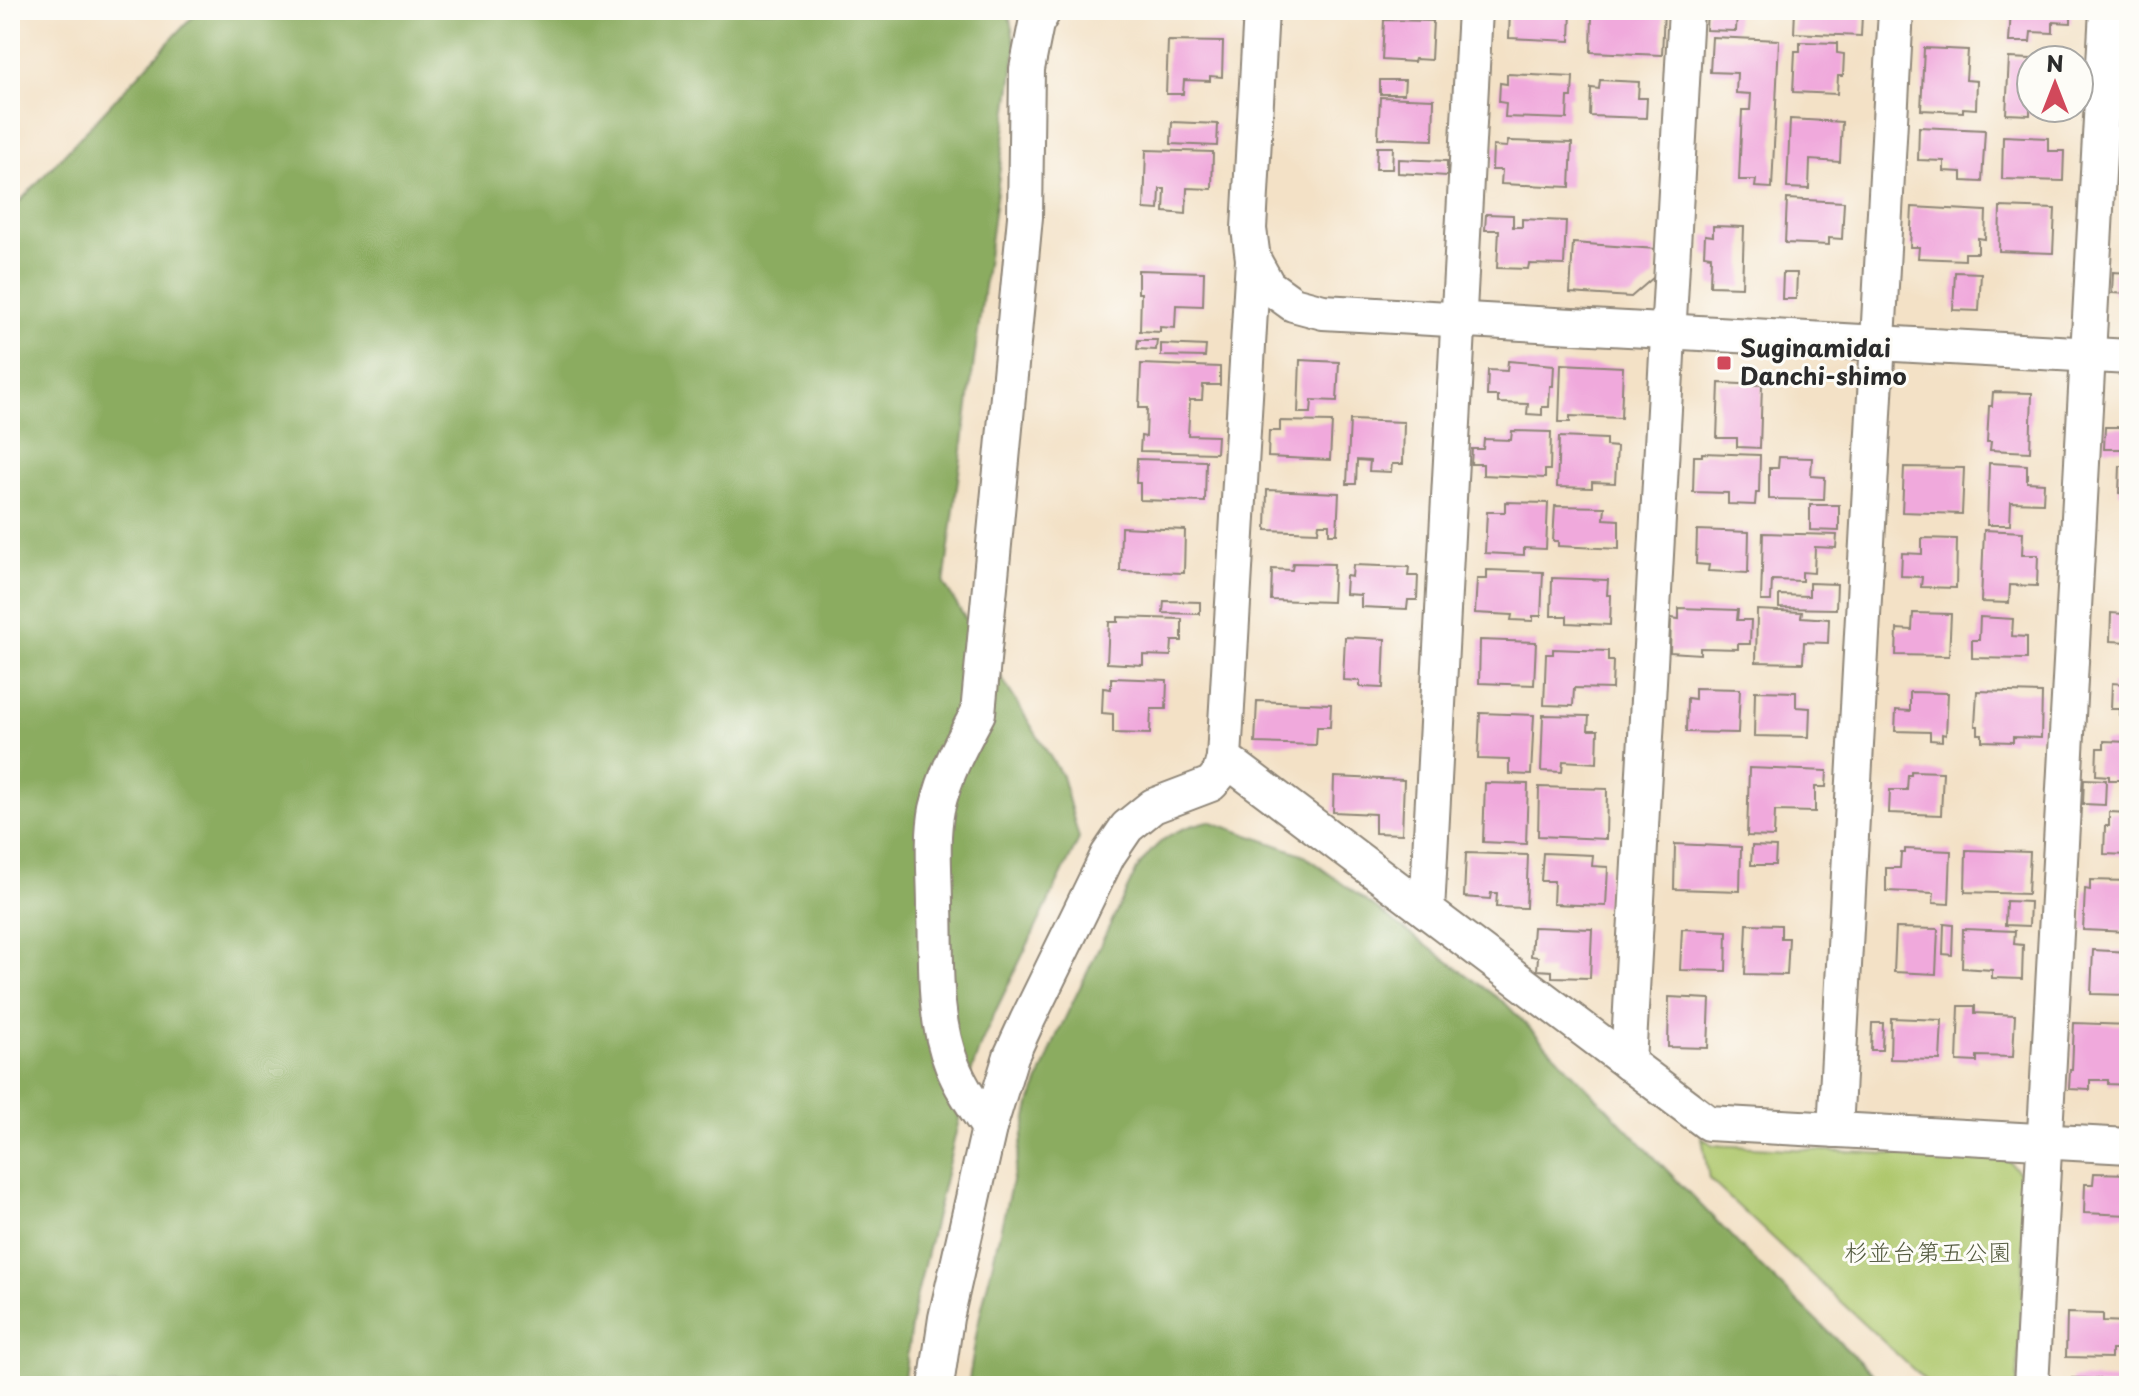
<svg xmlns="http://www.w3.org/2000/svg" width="2139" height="1396" font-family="'Playpen Sans','Klee One',sans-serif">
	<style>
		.green { fill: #afc86d; stroke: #6d7a4c; stroke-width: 2 }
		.forest { fill: #8bac60; stroke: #5b6c46; stroke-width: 2 }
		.building { fill: #f0a9dc }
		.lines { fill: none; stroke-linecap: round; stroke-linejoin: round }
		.minor-casing { stroke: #8f8678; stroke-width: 38 }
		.minor { stroke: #fff; stroke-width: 34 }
		.poi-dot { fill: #d1495b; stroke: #fdfcf7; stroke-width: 3 }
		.labels { text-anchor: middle; stroke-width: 6; stroke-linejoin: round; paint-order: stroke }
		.poi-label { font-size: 24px; font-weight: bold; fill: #2b2b2b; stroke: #fdfcf7; text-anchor: start }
		.park-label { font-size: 24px; fill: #535a3f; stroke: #fdfcf7 }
	</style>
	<rect width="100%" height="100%" fill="#fdfcf7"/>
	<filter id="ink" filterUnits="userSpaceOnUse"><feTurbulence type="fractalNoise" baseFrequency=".0125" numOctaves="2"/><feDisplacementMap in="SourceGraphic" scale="16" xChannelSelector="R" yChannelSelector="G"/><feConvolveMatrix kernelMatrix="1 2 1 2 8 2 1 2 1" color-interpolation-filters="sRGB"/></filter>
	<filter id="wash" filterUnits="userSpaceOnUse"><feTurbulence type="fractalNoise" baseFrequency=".006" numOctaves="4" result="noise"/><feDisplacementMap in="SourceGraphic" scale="32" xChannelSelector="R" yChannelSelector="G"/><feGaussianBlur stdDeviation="1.8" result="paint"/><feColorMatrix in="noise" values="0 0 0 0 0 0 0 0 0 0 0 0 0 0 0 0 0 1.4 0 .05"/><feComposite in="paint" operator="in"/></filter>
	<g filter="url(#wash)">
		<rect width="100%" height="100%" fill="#f3e1c6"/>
		<polygon class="green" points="1702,1137 1713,1145 2008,1160 2028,1183 2017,1386 1931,1386 1709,1179"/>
		<g class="forest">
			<polygon points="199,10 1008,10 1016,49 944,584 1062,776 1079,839 997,1008 981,1044 968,1082 913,1311 903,1386 10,1386 10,212"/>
			<path d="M1209 821 1302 854 1506 1004 1753 1259 1885 1386H968L978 1324 1031 1101 1057 1035 1136 871C1158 839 1171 830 1209 821Z"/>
		</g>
		<g id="blocks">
			<g class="building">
				<polygon points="1510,10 1571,10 1570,41 1509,38"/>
				<polygon points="1599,10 1664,10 1662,55 1591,52 1592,14 1599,14"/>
				<polygon points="1707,10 1737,10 1736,31 1706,30"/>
				<polygon points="1795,10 1852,10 1851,14 1862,15 1861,36 1794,33"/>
				<polygon points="2011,10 2071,10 2071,23 2053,22 2053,33 2031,32 2030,42 2009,42"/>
				<polygon points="1384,20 1433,21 1431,60 1415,59 1414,62 1382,60"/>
				<polygon points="1712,37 1779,40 1772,188 1755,187 1756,180 1739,180 1742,110 1750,110 1751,94 1736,93 1737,73 1710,72"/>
				<polygon points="1168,41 1223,42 1222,77 1210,76 1210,81 1184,80 1183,94 1166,94"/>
				<polygon points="1800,42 1837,43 1837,53 1844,54 1843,76 1838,76 1837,94 1793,92 1795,51 1800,51"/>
				<polygon points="1924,48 1968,50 1966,80 1977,81 1976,109 1963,108 1963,112 1921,110"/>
				<polygon points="2009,58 2031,59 2030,115 2006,114"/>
				<polygon points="1507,74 1573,77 1572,97 1568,97 1567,119 1505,117 1506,103 1499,102 1500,83 1507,84"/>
				<polygon points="1380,80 1405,80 1404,94 1380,94"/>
				<polygon points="1600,80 1639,82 1638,98 1647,98 1646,118 1590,116 1591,88 1599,89"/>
				<polygon points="1380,97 1434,99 1433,140 1378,138"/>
				<polygon points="1790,119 1842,122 1840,162 1810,160 1809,189 1787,188"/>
				<polygon points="1172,122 1218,124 1217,146 1171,144"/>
				<polygon points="1919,127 1985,130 1982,182 1962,181 1962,172 1944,171 1944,161 1918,160"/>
				<polygon points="2003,136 2048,138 2048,151 2064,151 2063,181 2002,179"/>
				<polygon points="1508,141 1572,143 1570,187 1501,184 1502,170 1492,170 1493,146 1507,147"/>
				<polygon points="1377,147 1393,147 1392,169 1376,169"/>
				<polygon points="1146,150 1213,152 1212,189 1187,188 1186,214 1164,212 1165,189 1160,189 1159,210 1144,209"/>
				<polygon points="1398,159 1447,161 1447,176 1398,173"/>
				<polygon points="1787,199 1844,202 1842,239 1829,238 1829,245 1785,243"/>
				<polygon points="1912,207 1986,211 1985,239 1978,238 1978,253 1965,253 1965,260 1918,258 1919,247 1910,247"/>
				<polygon points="2000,207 2055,209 2053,253 1999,251"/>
				<polygon points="1486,214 1513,215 1513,227 1522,227 1522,219 1566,221 1564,265 1529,264 1528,269 1497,268 1499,230 1485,230"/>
				<polygon points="1713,226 1744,227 1742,287 1710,286 1711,256 1704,255 1705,235 1713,236"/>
				<polygon points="1573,243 1656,249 1654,277 1631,297 1570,293"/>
				<polygon points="1138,270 1204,272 1203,306 1176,305 1175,328 1160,327 1160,332 1140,331 1141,293 1138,293"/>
				<polygon points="1955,272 1981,273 1979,311 1953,310"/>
				<polygon points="2113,272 2129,273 2129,294 2112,293"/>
				<polygon points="1783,273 1797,273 1796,299 1782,299"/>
				<polygon points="1138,340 1157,340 1156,350 1137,349"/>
				<polygon points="1161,344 1206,346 1205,357 1161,356"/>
				<polygon points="1300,360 1339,362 1337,401 1312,400 1311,413 1298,413"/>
				<polygon points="1508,361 1554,365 1553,386 1550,386 1549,407 1542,407 1542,415 1527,414 1528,404 1498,403 1498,396 1487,396 1488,370 1507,371"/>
				<polygon points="1141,364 1220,367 1220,385 1203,385 1202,400 1190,400 1188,435 1217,436 1216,453 1140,451 1141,436 1146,437 1147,408 1139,408"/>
				<polygon points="1561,364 1623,367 1621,418 1570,416 1570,422 1559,422"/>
				<polygon points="1719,383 1762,385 1760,448 1737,447 1737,438 1717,438"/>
				<polygon points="1993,392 2032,393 2030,452 1990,450 1991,442 1987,442 1989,406 1992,406"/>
				<polygon points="1350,420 1404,422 1403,464 1392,464 1391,472 1369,471 1370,461 1357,460 1356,484 1347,484"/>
				<polygon points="1280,421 1332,422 1330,460 1268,457 1269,431 1280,431"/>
				<polygon points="2105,427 2129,427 2129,449 2104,449"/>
				<polygon points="1512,431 1551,432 1550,470 1545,470 1545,478 1483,475 1483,464 1471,464 1472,449 1483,449 1484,439 1511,440"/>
				<polygon points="1559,437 1606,439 1606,446 1617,447 1615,483 1592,482 1592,488 1557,487"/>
				<polygon points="1702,453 1760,455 1759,493 1756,493 1755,505 1728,504 1728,493 1693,492 1694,456 1702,456"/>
				<polygon points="1779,457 1812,458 1811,476 1825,477 1824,500 1769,499 1769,468 1778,468"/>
				<polygon points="1137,459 1206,461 1205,502 1140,500 1140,483 1136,483"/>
				<polygon points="1989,463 2027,465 2027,482 2044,483 2043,503 2011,502 2010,525 1987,525"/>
				<polygon points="2120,466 2129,466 2129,494 2119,493"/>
				<polygon points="1904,467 1964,468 1962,514 1902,512"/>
				<polygon points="1267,490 1339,493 1337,534 1329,534 1329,524 1319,524 1318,532 1266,530"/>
				<polygon points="1505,502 1548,503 1546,549 1524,548 1524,555 1485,553 1487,512 1505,512"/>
				<polygon points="1810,505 1839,505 1839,531 1810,530"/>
				<polygon points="1555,506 1605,507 1604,519 1619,520 1619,549 1558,546 1558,541 1553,541"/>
				<polygon points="1121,527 1185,530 1184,573 1120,571"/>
				<polygon points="1697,530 1749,532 1748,573 1708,571 1709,565 1696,564"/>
				<polygon points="1984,530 2023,532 2022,555 2038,555 2037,586 2010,585 2009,603 1981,602"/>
				<polygon points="1763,533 1837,535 1836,548 1815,547 1814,573 1802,572 1802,581 1772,580 1771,601 1761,601"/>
				<polygon points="1922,538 1957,539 1956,588 1921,587 1922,577 1901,576 1902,553 1922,554"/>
				<polygon points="1293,563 1334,564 1332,602 1271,600 1272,569 1292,570"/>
				<polygon points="1353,565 1409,567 1408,576 1418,576 1417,600 1408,600 1407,609 1361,607 1361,595 1345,594 1346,576 1352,577"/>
				<polygon points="1487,570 1543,572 1541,616 1533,616 1533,621 1511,620 1512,615 1475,613 1477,579 1487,579"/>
				<polygon points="1552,578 1608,580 1607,595 1611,595 1610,625 1567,623 1567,616 1551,616"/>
				<polygon points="1809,583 1837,584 1836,609 1779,608 1779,595 1809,596"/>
				<polygon points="1164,601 1200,602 1200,614 1163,613"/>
				<polygon points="2124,602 2129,603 2129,642 2110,641 2111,613 2124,614"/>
				<polygon points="1679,608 1738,610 1737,620 1751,620 1750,644 1738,644 1738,649 1700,648 1700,654 1670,652 1671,618 1679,619"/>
				<polygon points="1757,610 1802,612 1801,617 1829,619 1828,643 1804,642 1803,663 1756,662"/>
				<polygon points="1913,613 1951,614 1949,656 1896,655 1897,629 1912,630"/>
				<polygon points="1118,617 1182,619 1182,641 1172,641 1171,656 1143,655 1143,665 1107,663 1109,622 1118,622"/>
				<polygon points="1980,617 2013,619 2012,636 2027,637 2027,659 1972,658 1972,640 1979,640"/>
				<polygon points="1345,637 1385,639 1383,688 1360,687 1360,681 1343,680"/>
				<polygon points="1480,640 1536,642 1534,685 1479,683"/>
				<polygon points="1553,649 1608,651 1608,661 1613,661 1612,689 1574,688 1573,706 1544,705 1546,654 1553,654"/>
				<polygon points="2125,670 2129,671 2129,715 2119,715 2119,709 2111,709 2112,683 2124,684"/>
				<polygon points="1111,678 1167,680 1166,709 1151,709 1150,734 1113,733 1113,714 1102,713 1103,688 1111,689"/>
				<polygon points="1695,688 1740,689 1738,733 1686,732 1687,698 1695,699"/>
				<polygon points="1755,691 1796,692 1796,707 1810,708 1809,737 1754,736"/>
				<polygon points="1977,691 2042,693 2041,738 2013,737 2013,742 1982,741 1982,734 1978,734 1978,726 1975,726"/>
				<polygon points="1910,692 1948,693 1946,735 1942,734 1942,741 1930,740 1930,732 1895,731 1896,710 1910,711"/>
				<polygon points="1257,701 1331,704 1330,727 1317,727 1316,745 1255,743"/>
				<polygon points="1480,713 1534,715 1531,775 1509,774 1509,760 1478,759"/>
				<polygon points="1543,715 1589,716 1588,730 1598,730 1597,763 1563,761 1562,772 1541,771"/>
				<polygon points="2104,741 2129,742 2129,780 2109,780 2109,776 2096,775 2097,748 2104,748"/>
				<polygon points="1749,768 1827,771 1826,787 1815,787 1815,812 1775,811 1774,837 1747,836"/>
				<polygon points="1911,771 1943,772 1941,815 1889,813 1890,790 1907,790 1908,775 1911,775"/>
				<polygon points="1334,777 1404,780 1402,834 1375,833 1375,814 1333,812"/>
				<polygon points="2084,779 2106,780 2105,805 2083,804"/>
				<polygon points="1485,783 1528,784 1526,844 1483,842"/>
				<polygon points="1539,787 1607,789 1606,839 1538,836"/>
				<polygon points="2109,812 2129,813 2129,855 2104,854 2105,826 2109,826"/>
				<polygon points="1675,844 1741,847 1740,891 1674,889"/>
				<polygon points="1752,846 1776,847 1775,865 1751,865"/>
				<polygon points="1905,849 1951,851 1949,904 1933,903 1934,893 1886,891 1886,868 1900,868 1901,853 1905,853"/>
				<polygon points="1966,850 2030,852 2028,894 1965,892"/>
				<polygon points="1466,853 1528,855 1526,908 1496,907 1497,893 1491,893 1490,899 1464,897"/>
				<polygon points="1543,853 1593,855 1592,866 1608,867 1606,906 1553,904 1554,881 1541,881"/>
				<polygon points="2090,880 2129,881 2129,932 2083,930 2085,889 2090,890"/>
				<polygon points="2006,901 2030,902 2029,926 2005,925"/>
				<polygon points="1747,924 1781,925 1781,938 1789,938 1787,975 1745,974"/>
				<polygon points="1944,924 1953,925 1952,955 1943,954"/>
				<polygon points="1533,927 1592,929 1590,978 1552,977 1552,971 1537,970 1538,957 1531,956"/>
				<polygon points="1896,928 1938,929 1936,974 1894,972"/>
				<polygon points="1682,929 1727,931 1726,971 1680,970"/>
				<polygon points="1963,929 2015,931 2014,944 2023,945 2022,979 1992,978 1992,970 1962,968"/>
				<polygon points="2093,950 2129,952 2129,995 2091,994"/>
				<polygon points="1669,997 1710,999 1708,1048 1668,1047"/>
				<polygon points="1959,1006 1975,1006 1975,1013 2015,1015 2013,1057 1977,1056 1977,1062 1957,1061"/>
				<polygon points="1891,1018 1942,1020 1940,1060 1890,1059"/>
				<polygon points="1872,1023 1883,1023 1882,1050 1871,1050"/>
				<polygon points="2074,1023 2129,1025 2129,1085 2108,1084 2108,1080 2090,1080 2090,1090 2069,1089 2070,1070 2072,1070"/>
				<polygon points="2094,1173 2129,1174 2129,1215 2084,1213 2085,1184 2093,1184"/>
				<polygon points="2067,1313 2103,1314 2103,1321 2129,1322 2129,1350 2111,1350 2111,1358 2066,1357"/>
				<polygon points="2072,1378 2121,1380 2121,1386 2072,1386"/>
			</g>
		</g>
	</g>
	<g filter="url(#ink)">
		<use href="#blocks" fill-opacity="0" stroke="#8f8678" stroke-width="2"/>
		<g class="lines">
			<defs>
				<g id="minor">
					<polyline points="1261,10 1249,229 1253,259 1268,286 1293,304 1323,312 2129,357"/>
					<polyline points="1253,259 1224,758 1708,1123 2129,1146"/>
					<polyline points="1427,911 1475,10"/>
					<polyline points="1628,1063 1686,10"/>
					<path d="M989 1128C975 1107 961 1088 952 1065 932 1015 937 959 935 907 935 875 931 841 937 809 945 774 961 744 978 713L1025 217 1027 69 1036 24 1044 10"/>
					<polyline points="1835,1130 1896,10"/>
					<polyline points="936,1386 946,1318 989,1128 1011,1056 1027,1021 1108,855 1127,827 1153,806 1211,784 1220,773 1224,758"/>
					<polyline points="2031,1386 2107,10"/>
				</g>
			</defs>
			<use href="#minor" class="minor-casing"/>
			<use href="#minor" class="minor"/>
		</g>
	</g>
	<rect class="poi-dot" x="1716" y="355" width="16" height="16" rx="4"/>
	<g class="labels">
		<g class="poi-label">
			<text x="1740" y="357">Suginamidai<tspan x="1740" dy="28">Danchi-shimo</tspan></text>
		</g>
		<g class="park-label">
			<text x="1928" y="1261">杉並台第五公園</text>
		</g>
	</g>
	<rect width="2139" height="1396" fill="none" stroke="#fdfcf7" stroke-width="40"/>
	<g transform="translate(2055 84)"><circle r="38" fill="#fdfcf7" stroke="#a9a8a5" stroke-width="2"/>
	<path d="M0-6L14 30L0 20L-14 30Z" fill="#d1495b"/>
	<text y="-12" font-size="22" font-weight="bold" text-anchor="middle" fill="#2b2b2b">N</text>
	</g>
</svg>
